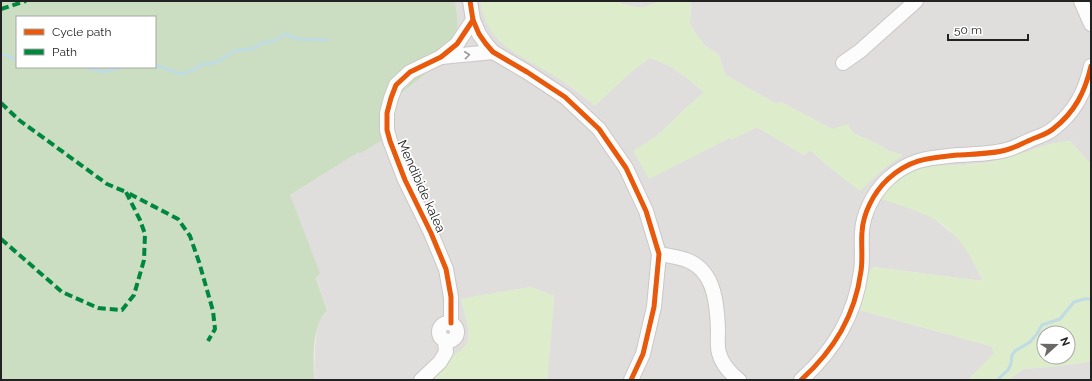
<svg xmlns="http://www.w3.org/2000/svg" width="1092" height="381" font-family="Raleway,sans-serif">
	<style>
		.residential { fill: #dfdedc }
		.grass { fill: #ddeccb; fill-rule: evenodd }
		.forest { fill: #cbdec1; fill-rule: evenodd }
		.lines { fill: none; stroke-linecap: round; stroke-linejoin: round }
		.stream { stroke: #bfdbe3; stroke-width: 3 }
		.minor-casing { stroke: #c9c8c7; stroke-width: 16 }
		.minor { stroke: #fdfcfc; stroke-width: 14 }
		.quiet { stroke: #00873e; stroke-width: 4; stroke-dasharray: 8 4; stroke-linecap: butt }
		.cycleway-casing { stroke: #fff; stroke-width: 8 }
		.cycleway { stroke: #e8590c; stroke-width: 5 }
		.oneway { stroke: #9a9a9a }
		.labels { text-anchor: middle; stroke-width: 3.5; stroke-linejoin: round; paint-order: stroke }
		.street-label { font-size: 13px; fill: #222; stroke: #fff }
	</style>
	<rect width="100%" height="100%" fill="#f0eeeb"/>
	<g class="residential">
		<polygon points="455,1 480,1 486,21 542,68 559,78 595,105 631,72 650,57 670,66 683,75 705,93 687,107 657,136 634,151 730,138 731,139 757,127 804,155 810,150 833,170 860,190 882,170 902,155 889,151 877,144 853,133 832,129 781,102 777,104 725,75 719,55 705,46 691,27 690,23 691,1 1091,1 1091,165 1070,141 1050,144 1018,155 991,162 964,165 937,166 923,167 911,172 916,211 932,217 957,237 966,248 983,281 873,267 859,310 991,346 995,353 968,380 547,380 554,296 531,287 461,299 469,330 468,342 463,349 425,380 314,380 315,347 317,329 320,320 327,311 290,195 359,152 394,100 433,68 457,28"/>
		<polygon points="617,1 662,1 645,7 636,7 622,4"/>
		<polygon points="1091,360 1091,380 1008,380 1023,369 1059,366 1087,362"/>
	</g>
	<g class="grass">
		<path d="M480 1H617L622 4 636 7H645L662 1H691L690 23 691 27 705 46 719 55 725 75 777 104 781 102 832 129 848 124 853 133 877 144 889 151 903 155 882 170 860 191 833 170 810 150 804 155 757 127 731 140 730 138 649 179 633 151 657 136 687 107 704 92 683 75 670 66 650 58 631 72 595 106C584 96 571 86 558 78 524 56 488 48 480 1Z"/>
		<path d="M1070 141 1091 165V360L1087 362 1059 366 1023 369 1008 380H968L994 353 991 346 859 310 869 272 873 267 983 281C977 270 972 258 965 248 945 217 914 210 881 199 888 187 899 176 912 171 929 164 946 166 963 165 972 165 982 163 991 162 1018 157 1043 143 1070 141ZM1044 333H1068V357H1044Z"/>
		<polygon points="531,287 554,296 547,380 425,380 445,360 463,349 468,342 469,330 461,299"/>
	</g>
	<path class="forest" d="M1 1H455C456 10 458 20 457 29 451 60 416 80 394 100L392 134 359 154V152L290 195 320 273 316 278 327 311C311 326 314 360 314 380H1ZM17 17H155V67H17Z"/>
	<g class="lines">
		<g class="stream">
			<polyline points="1,55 5,55 17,60"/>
			<path d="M155 65C165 68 172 72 182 74L196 69 202 64H209L223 59 235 51 255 48 262 43 274 41 285 34 297 39 328 40"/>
			<polyline points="86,67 102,72 123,67"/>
			<polyline points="143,67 147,67"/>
			<polyline points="997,380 1008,370 1011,364 1012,355 1015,351 1030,342 1037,334 1042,325 1060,319 1074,302 1084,299 1091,299"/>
		</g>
		<defs>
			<g id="minor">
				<polyline points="470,1 473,20 479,34 486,44 493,52 527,72 565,97 599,129 626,168 646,211 659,254 654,307 643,354 631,380"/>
				<polyline points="1081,1 1091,24"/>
				<polyline points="441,57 493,52"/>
				<polyline points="843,63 860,51 916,1"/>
				<path d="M659 254C669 256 680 257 689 261 715 273 717 304 718 329 718 337 717 346 719 353 722 364 731 374 739 380"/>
				<polyline points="451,323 451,297 446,269 431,233 405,180 390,141 387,130 387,113 391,98 396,85 410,72 441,57 457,44 473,20"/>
				<circle cx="448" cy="332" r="9"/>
				<polyline points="421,380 440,362 446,352 445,340"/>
				<path d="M801 380C834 350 855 316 861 271 863 258 861 245 862 232 863 213 874 192 888 179 911 158 930 158 958 155 973 154 992 154 1006 150 1014 148 1021 144 1028 141 1036 137 1046 135 1053 129 1075 112 1085 92 1091 66"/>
			</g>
		</defs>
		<use href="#minor" class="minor-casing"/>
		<use href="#minor" class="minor"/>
		<g class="quiet">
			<polyline points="1,9 26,1"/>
			<polyline points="1,103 19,120 107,184 126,192"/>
			<polyline points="1,239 62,292 98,308 122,310 134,295 144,260 145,234 140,220 126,192 178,219 190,236 199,262 213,311 215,329 208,341"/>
		</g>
		<defs>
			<g id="cycleway">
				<polyline points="470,1 473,20 479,34 486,44 493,52 527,72 565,97 599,129 626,168 646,211 659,254 654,307 643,354 631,380"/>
				<polyline points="451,323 451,297 446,269 431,233 405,180 390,141 387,130 387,113 391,98 396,85 410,72 441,57 457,44 473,20"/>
				<path d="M801 380C834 350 855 316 861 271 863 258 861 245 862 232 863 213 874 192 888 179 911 158 930 158 958 155 973 154 992 154 1006 150 1014 148 1021 144 1028 141 1036 137 1046 135 1053 129 1075 112 1085 92 1091 66"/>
			</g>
		</defs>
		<use href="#cycleway" class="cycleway-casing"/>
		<use href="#cycleway" class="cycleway"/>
	</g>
	<defs><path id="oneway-chevron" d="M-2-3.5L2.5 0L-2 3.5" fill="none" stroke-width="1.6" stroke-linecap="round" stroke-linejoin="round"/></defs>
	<use class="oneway" href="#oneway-chevron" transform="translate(467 55) rotate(-6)"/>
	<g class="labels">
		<g class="street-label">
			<text transform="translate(422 186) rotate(66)" y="5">Mendibide kalea</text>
		</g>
	</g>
	<rect width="1092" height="381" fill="none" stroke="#222222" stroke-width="4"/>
	<rect x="16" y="16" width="140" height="52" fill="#ffffff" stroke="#a7a7a7"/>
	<rect x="24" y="29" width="20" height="6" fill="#e8590c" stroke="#a7a7a7"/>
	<text x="52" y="36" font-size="12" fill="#222222">Cycle path</text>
	<rect x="24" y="49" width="20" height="6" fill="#00873e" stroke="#a7a7a7"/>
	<text x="52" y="56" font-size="12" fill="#222222">Path</text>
	<g transform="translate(1056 345) rotate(69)"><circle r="19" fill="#ffffff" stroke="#a7a7a7"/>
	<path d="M0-3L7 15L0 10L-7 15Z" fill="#6a6968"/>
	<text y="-6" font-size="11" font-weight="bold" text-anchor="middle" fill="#222222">N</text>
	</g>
	<path d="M948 34v6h80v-6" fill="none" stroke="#222222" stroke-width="2"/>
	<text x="954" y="34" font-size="12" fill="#222222" stroke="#ffffff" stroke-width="3" paint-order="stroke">50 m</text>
</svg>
